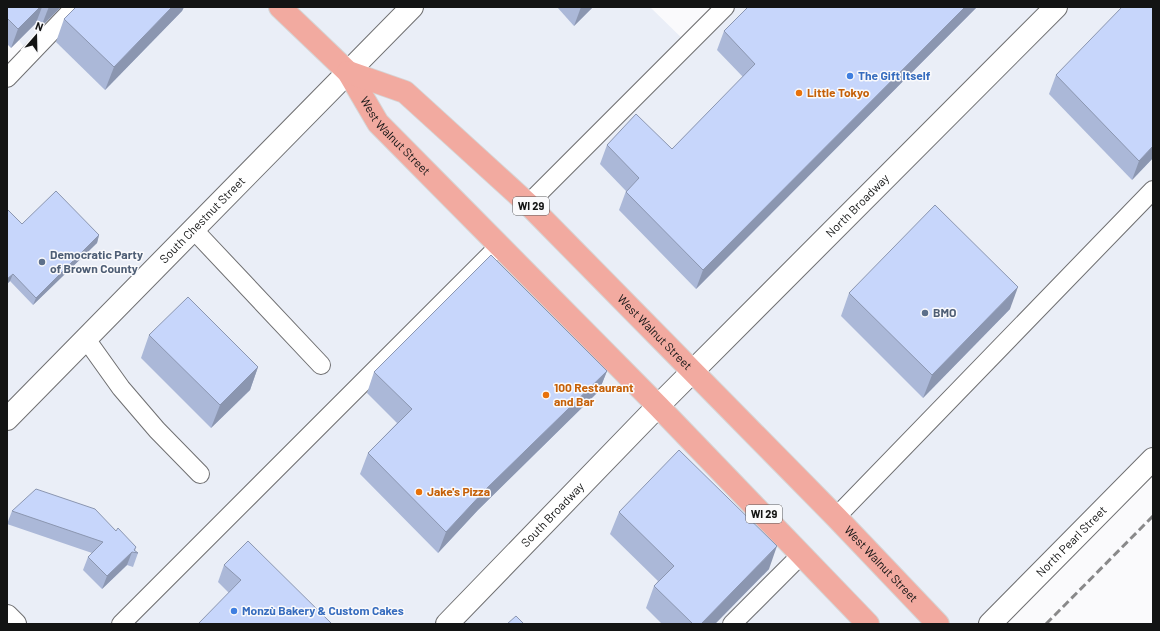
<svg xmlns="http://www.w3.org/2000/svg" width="1160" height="631" font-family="Barlow,sans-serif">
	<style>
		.built { fill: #eaeef7 }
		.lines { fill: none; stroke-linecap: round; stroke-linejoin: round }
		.service-casing { stroke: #6f6f71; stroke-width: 20 }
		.minor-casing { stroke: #6f6f71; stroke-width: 24 }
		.tertiary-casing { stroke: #6f6f71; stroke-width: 24 }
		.primary-casing { stroke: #d5d5d5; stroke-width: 24 }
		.service { stroke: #fff; stroke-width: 18 }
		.minor { stroke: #fff; stroke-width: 22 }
		.tertiary { stroke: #fff; stroke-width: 22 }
		.primary { stroke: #f2aaa0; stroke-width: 22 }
		.rail { stroke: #89898a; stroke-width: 3; stroke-dasharray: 8 4; stroke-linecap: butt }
		.wall { fill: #abb8d8 }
		.shaded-wall { fill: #8b96b0 }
		.building { fill: #c7d6fb; stroke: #8b96b0 }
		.shop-dot { fill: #3f7fe0; stroke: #fafafc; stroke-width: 1.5 }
		.food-dot { fill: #e8710a; stroke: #fafafc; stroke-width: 1.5 }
		.service-dot { fill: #5c6f8a; stroke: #fafafc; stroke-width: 1.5 }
		.labels { text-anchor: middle; stroke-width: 3; stroke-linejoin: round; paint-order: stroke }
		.shield { fill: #fafafc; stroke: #58595a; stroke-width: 1 }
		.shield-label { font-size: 11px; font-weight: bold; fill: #131414 }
		.shop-label { font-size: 12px; font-weight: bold; fill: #366cbe; stroke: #fafafc; text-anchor: start }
		.food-label { font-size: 12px; font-weight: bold; fill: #c56008; stroke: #fafafc; text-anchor: start }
		.street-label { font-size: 12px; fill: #131414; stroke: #fafafc }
		.service-label { font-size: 12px; font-weight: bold; fill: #4e5e75; stroke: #fafafc; text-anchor: start }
	</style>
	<rect width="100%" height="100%" fill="#fafafc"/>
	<polygon class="built" points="7,7 650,7 689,45 725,7 1153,7 1153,459 990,624 7,624 7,78 30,54 7,26"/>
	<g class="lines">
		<defs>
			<g id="service">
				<polyline points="7,78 75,7"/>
				<polyline points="528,204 725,7"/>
				<polyline points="193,229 321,365"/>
				<polyline points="86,339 121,388 157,430 200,474"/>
				<polyline points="836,517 1153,190"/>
				<polyline points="121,624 500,245"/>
				<polyline points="732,624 802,554"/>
			</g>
			<g id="minor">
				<path id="s1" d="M7 419 412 7"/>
				<polyline points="7,616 15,624"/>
				<path id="s2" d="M990 624 1153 459"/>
			</g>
			<g id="tertiary">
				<path id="s3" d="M447 624 658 406 1056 7"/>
			</g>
			<g id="primary">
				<path id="s4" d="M280 7 348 72 378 123 658 406 868 624"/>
				<path id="s5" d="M348 72 405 92 528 204 836 517 938 624"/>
			</g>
		</defs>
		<use href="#service" class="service-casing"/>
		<use href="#minor" class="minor-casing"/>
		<use href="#tertiary" class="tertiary-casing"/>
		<use href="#primary" class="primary-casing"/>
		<use href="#service" class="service"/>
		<use href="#minor" class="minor"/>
		<use href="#tertiary" class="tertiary"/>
		<use href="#primary" class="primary"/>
		<polyline class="rail" points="1046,624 1153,516"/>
	</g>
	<g class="wall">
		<polygon points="7,7 61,7 41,27 36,23 11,48 7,44"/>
		<polygon points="76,7 184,7 182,11 105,90 56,42 64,19"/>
		<polygon points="557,7 593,7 574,26"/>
		<polygon points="977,7 696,289 619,210 626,191 600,164 607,145 672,149 743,77 717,50 724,31"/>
		<polygon points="1056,75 1153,158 1132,180 1049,94"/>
		<polygon points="7,209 22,224 99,235 97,243 33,305 10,281 7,284"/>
		<polygon points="849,293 1010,309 923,398 841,316"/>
		<polygon points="149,335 258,367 250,390 211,428 141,358"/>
		<polygon points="607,371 599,391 478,510 438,553 360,474 368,453 397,423 367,393 374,372"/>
		<polygon points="12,511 116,531 136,547 135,551 138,553 133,567 127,565 102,589 83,570 88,557 92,553 7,524"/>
		<polygon points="619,512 769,569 715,624 662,624 646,608 654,586 658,581 610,534"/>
		<polygon points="224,565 332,624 229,593 218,582"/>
	</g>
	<g class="shaded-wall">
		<polygon points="40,7 42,7 36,23 11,48 18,29"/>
		<polygon points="49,7 61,7 41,27 48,9"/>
		<polygon points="172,7 184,7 182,11 105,90 114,67"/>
		<polygon points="581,7 593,7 574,26"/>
		<polygon points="965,7 977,7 696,289 703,270"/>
		<polygon points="1153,146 1153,158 1132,180 1139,161"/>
		<polygon points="99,235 97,243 33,305 36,298"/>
		<polygon points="13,274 10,281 7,284 7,279"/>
		<polygon points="1018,287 1010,309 923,398 932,375"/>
		<polygon points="258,367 250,390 211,428 220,405"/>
		<polygon points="607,371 599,391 478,510 438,553 446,532 486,489"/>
		<polygon points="777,546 769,569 715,624 701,624"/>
		<polygon points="132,552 127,565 102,589 107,576"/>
	</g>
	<g class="building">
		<polygon points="7,7 40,7 18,29 7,18"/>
		<polygon points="76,7 172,7 114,67 64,19"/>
		<polygon points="748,7 965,7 703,270 626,192 639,178 607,145 636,114 672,149 755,64 724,31"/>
		<polygon points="1122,7 1153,7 1153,146 1139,161 1056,75"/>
		<polygon points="56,191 99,235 36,298 13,274 7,279 7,209 22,224"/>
		<polygon points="935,205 1018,287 932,375 849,293"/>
		<polygon points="491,255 607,371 486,489 446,532 368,453 412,409 374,372"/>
		<polygon points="188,297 258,367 220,405 149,335"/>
		<polygon points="679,450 777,546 701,624 693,624 654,586 674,566 619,512"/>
		<polygon points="36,489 95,509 116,531 118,528 136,547 134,550 138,553 132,552 107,576 88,557 103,542 12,511"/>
		<polygon points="248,541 332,624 198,624 241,580 224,565"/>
		<polygon points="516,616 524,624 507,624"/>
	</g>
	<g class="shop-dot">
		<circle cx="850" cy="76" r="4"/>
		<circle cx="234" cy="611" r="4"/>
	</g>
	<g class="food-dot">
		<circle cx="799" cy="93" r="4"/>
		<circle cx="546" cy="395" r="4"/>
		<circle cx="419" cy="492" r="4"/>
	</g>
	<g class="service-dot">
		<circle cx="42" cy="262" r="4"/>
		<circle cx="925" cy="313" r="4"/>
	</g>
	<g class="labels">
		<g class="shield">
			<rect x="513" y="197" width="36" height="18" rx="3"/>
			<rect x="746" y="505" width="36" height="18" rx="3"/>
		</g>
		<g class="shield-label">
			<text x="531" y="210">WI 29</text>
			<text x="764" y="518">WI 29</text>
		</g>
		<g class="shop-label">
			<text x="858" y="80">The Gift Itself</text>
			<text x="242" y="615">Monzù Bakery &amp; Custom Cakes</text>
		</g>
		<g class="food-label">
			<text x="807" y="97">Little Tokyo</text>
			<text x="554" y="392">100 Restaurant<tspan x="554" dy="14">and Bar</tspan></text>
			<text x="427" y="496">Jake's Pizza</text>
		</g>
		<g class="street-label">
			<text dy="4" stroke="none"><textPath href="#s4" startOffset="174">West Walnut Street</textPath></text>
			<text dy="4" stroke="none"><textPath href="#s3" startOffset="586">North Broadway</textPath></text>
			<text dy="4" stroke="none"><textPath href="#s1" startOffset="279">South Chestnut Street</textPath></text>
			<text dy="4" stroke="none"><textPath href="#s5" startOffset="407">West Walnut Street</textPath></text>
			<text dy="4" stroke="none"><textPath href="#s3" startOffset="152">South Broadway</textPath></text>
			<text dy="4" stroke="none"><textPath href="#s2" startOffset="116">North Pearl Street</textPath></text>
			<text dy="4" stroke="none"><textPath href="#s5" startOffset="731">West Walnut Street</textPath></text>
		</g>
		<g class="service-label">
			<text x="50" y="259">Democratic Party<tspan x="50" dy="14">of Brown County</tspan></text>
			<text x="933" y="317">BMO</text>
		</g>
	</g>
	<rect width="1160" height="631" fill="none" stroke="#131414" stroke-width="16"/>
	<g transform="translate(36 36) rotate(20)" stroke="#fafafc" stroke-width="3" paint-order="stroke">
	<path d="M0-3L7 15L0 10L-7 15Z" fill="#131414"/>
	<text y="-6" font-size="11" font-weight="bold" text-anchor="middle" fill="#131414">N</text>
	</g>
</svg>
